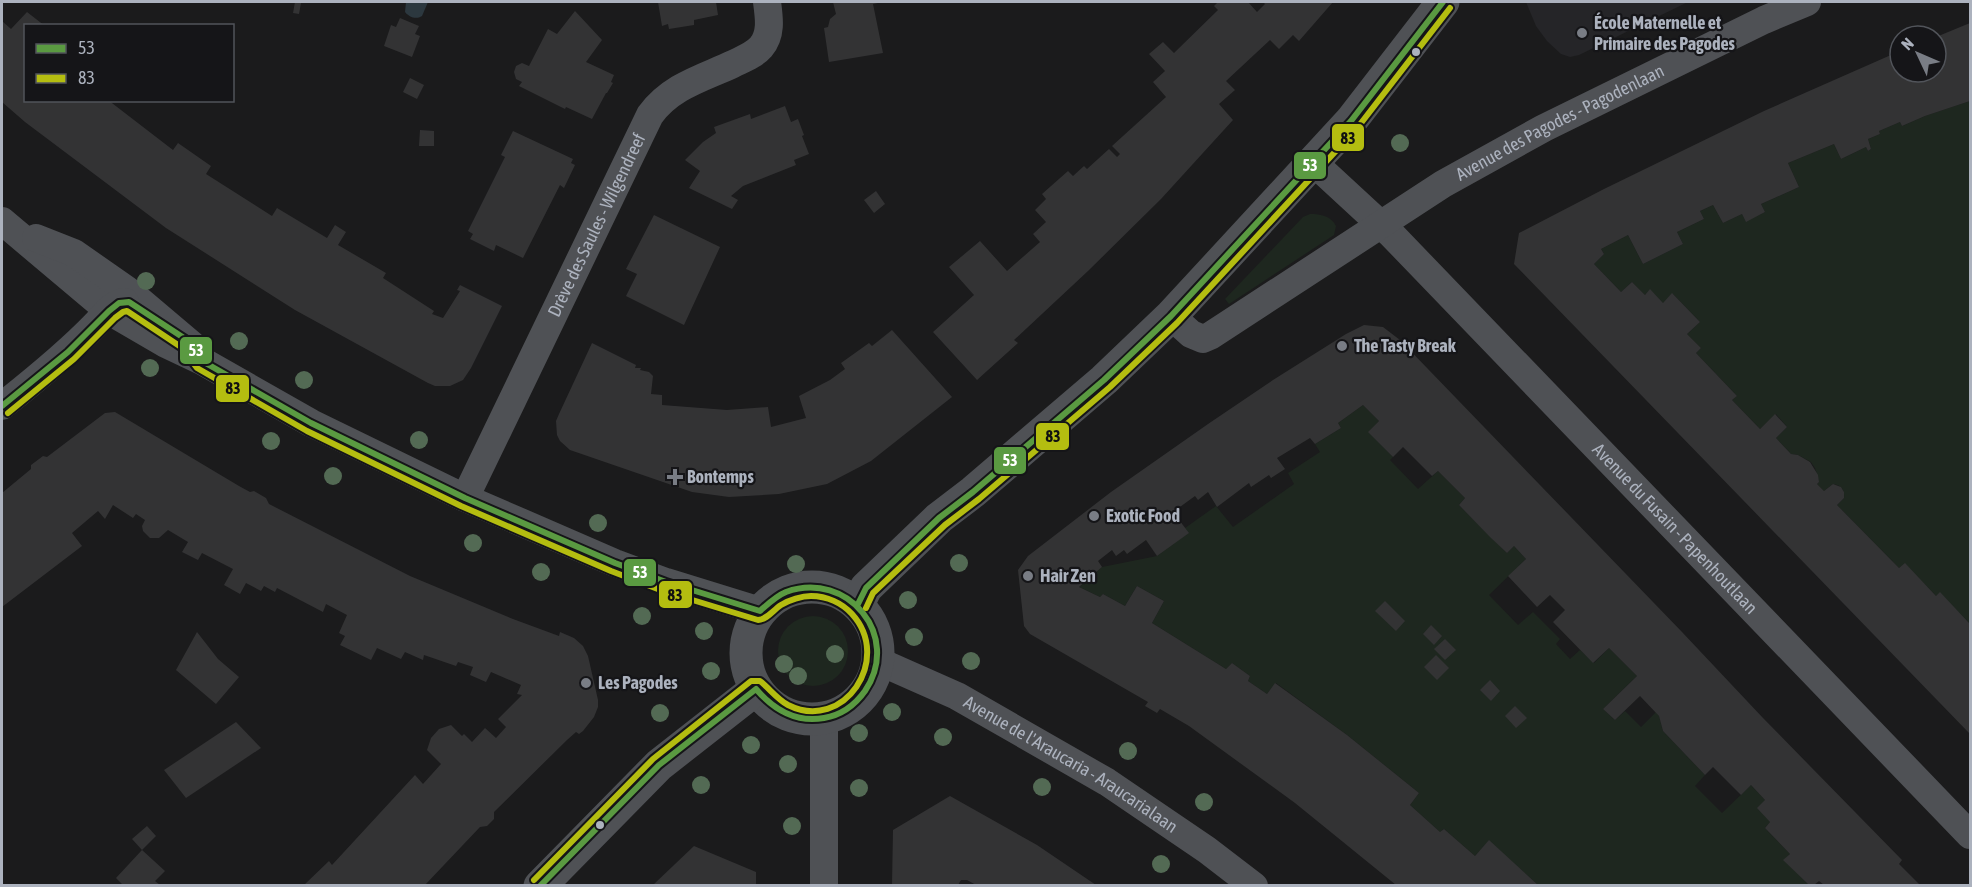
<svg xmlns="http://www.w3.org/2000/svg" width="1972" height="887" font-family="'Asap Condensed',sans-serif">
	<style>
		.built { fill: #252528 }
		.green { fill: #1e271f }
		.water { fill: #2c383f }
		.building { fill: #333334 }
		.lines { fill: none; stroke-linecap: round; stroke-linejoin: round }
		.minor { stroke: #4f5155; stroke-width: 28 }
		.tertiary { stroke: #4f5155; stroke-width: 33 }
		.bus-1-casing { stroke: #151518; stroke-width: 10 }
		.bus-2-casing { stroke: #151518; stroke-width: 10 }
		.bus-1 { stroke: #5a9a41; stroke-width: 6 }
		.bus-2 { stroke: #b4bd10; stroke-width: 6 }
		.tree { fill: #536a54 }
		.poi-dot { fill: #797d85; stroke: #151518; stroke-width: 2 }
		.bus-dot { fill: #acb2be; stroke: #151518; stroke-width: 2 }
		.labels { text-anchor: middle; stroke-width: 4.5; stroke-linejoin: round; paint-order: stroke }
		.poi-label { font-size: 18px; font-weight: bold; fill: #acb2be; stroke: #151518; text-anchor: start }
		.street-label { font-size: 18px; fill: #acb2be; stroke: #151518 }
		.line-badge { stroke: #151518; stroke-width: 2 }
		.badge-label { font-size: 16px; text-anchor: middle; font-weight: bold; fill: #fff }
		.pale-badge-label { font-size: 16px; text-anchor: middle; font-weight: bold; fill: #111 }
	</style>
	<rect width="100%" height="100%" fill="#1b1b1c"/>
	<polygon class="built" points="1526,2 1688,2 1579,55 1570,57 1561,54 1547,41 1536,26"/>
	<g class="green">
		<path d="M1970 101V624L1940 593 1936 596 1905 564 1899 568 1837 505 1844 498C1845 490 1841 485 1833 484L1824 491 1817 484 1819 482 1815 468 1811 462 1798 455 1791 454 1776 438 1787 427 1776 414 1760 429 1732 400 1737 396 1696 353 1701 348 1687 334 1700 322 1673 294 1663 303 1650 290 1645 295 1632 282 1621 292 1594 264 1604 254 1601 249 1628 235 1643 264 1683 244 1677 232 1704 219 1700 211 1713 205 1723 223 1742 214 1746 221 1765 212 1761 204 1799 187 1788 163 1834 144 1841 159 1866 147 1868 151 1871 149 1868 139 1880 134 1879 131 1900 122 1902 126 1925 116Z"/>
		<path d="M1310 214C1321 214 1331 216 1336 226L1334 235 1229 304 1225 299 1303 217Z"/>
		<polygon points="1363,405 1379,421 1369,432 1393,457 1390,460 1418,489 1438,471 1465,498 1459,505 1507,553 1514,546 1526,559 1489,595 1518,625 1533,612 1560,639 1556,644 1570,659 1580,650 1594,663 1609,648 1637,676 1603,709 1615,720 1625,711 1641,727 1656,712 1659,716 1663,731 1705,775 1695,786 1722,813 1751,785 1765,800 1770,822 1765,828 1790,854 1784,860 1809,885 1538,885 1489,841 1475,856 1444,829 1440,832 1410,805 1419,793 1347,735 1276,683 1267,694 1248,681 1250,676 1232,663 1226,669 1152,623 1164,601 1137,586 1125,606 1103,594 1100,597 1079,587 1102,567 1157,556 1188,533 1185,528 1216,506 1233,527 1294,484 1288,473 1320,452 1315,444 1341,428 1338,423"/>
		<circle cx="813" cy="651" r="35"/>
	</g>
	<path class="water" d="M406 2H428L422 16C416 20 409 17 405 12Z"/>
	<g class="building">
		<polygon points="295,2 301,3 299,14 293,13"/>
		<polygon points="658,2 716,2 718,15 694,20 694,25 669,29 668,24 662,26"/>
		<polygon points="833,2 883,2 873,4 883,53 829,62 824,28 828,27 830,19 836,14"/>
		<polygon points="1218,2 1248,2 1257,12 1265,4 1263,2 1333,2 1299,41 1293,35 1279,49 1270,40 1226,81 1235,90 1219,104 1233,120 1161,199 1088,271 1014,340 1018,343 977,380 933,332 974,295 949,267 980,241 1007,271 1040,242 1033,234 1046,222 1035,210 1046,199 1042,194 1068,171 1073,176 1084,166 1087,169 1109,149 1117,157 1120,154 1112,146 1166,97 1153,82 1165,71 1149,54 1163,42 1174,53 1218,10 1214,6"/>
		<polygon points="575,11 602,40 586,62 614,75 611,82 613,83 607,93 606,93 592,119 566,107 565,109 519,86 522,82 516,79 514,72 516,66 522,63 529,66 548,29 557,34"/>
		<polygon points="27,12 45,26 26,26 26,100 108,100 173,150 178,143 211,166 206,174 272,216 277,208 327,238 335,225 346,232 338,245 386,273 383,278 434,311 432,314 443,318 460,291 457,290 460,285 502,306 471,368 463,380 450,386 435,386 428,383 295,310 166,228 25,122 2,102 2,21 11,29"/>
		<polygon points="400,18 419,26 415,34 420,36 412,57 384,46 391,25 396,27"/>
		<polygon points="1970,23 1970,101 1925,116 1902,126 1900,122 1879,131 1880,134 1868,139 1871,149 1868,151 1866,147 1841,159 1834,144 1788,163 1799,187 1761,204 1765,212 1746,222 1742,214 1723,223 1713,205 1700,211 1704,219 1677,232 1683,244 1643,264 1628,235 1601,249 1604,254 1594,264 1621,292 1632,282 1645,295 1650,289 1663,303 1672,293 1700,322 1687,334 1701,348 1696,353 1737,396 1732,400 1760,429 1775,414 1787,427 1776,438 1791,454 1798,455 1810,462 1818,475 1819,482 1817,484 1824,491 1833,484 1841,487 1844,492 1844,498 1837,505 1899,568 1905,563 1936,596 1940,592 1970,624 1970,734 1514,264 1519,233 1604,189 1764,111 1900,51 1900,72 1936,72 1936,37"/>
		<polygon points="410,78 424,85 417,99 403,92"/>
		<polygon points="785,106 791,122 798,119 804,135 802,136 809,154 794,160 796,165 743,186 731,196 738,200 732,209 689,188 700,171 685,160 703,142 716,133 714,127 750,114 751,119"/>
		<polygon points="420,130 434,131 434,146 419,146"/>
		<polygon points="513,131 573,159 571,163 575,165 564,188 560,185 523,258 496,245 494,251 470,239 473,234 468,231 505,157 501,155"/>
		<polygon points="876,191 885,204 874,213 864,200"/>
		<polygon points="654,215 720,247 684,325 626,296 637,274 626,269"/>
		<polygon points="1364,325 1383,327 1400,340 1682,632 1763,718 1902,860 1899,864 1920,885 1824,885 1819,881 1814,885 1809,885 1783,860 1790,854 1765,828 1770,822 1757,808 1765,800 1751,785 1741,795 1713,767 1705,775 1663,731 1659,716 1640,696 1615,720 1603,709 1637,676 1609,648 1593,663 1553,622 1565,610 1550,595 1537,607 1508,576 1526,559 1514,546 1507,553 1490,537 1459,505 1465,498 1438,471 1432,476 1403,447 1393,457 1368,432 1379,421 1363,405 1338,423 1341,428 1315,444 1310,438 1277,458 1285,469 1271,478 1269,475 1251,487 1249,483 1217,507 1208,492 1198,500 1195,496 1173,512 1189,533 1157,556 1146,540 1127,554 1124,550 1116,556 1112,550 1098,561 1102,567 1079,587 1100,597 1103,594 1125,606 1137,586 1164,601 1152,623 1226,669 1232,663 1250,676 1248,681 1267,694 1275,683 1347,735 1419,793 1410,805 1440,832 1444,829 1475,856 1489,840 1538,885 1396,885 1295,803 1189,726 1160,709 1157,713 1145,706 1148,702 1030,634 1024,626 1018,570 1028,556 1111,492 1208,424 1273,380 1346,334"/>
		<polygon points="892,330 952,397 871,461 827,484 779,494 729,497 692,492 570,450 560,441 557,435 556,421 559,414 592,343 636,365 635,368 641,368 640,370 649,372 653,376 651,394 662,395 662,405 727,410 768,407 771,427 806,418 799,396 830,380 845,369 841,363 869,343 872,346"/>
		<polygon points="115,412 239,486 250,492 254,491 266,498 269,504 410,576 513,619 559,636 560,632 574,638 583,646 588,656 598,700 598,707 594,717 583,731 579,734 576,732 567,740 494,812 494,819 487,826 480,827 425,885 304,885 329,861 332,865 415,775 423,784 441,764 427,750 431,738 439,729 451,725 462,736 464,734 472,742 485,728 496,738 506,727 498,719 522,695 517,694 521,685 491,672 486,682 470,675 473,667 458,662 456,666 424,655 423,660 405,652 401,659 377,648 371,660 340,645 345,636 339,633 347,615 326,604 323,612 277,588 275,592 264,586 261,591 246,583 240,594 224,585 233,569 202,553 198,560 182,552 188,542 168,530 159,538 150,538 143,531 142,526 145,520 136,514 133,518 113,505 105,519 98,511 72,533 82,546 2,607 2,493 31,469 31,465 43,456 47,457 105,413"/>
		<polygon points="1385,601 1405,621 1396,631 1375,611"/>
		<polygon points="1431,625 1442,636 1434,645 1423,634"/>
		<polygon points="197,632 218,659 239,677 216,704 176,670"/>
		<polygon points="1445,639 1456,650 1445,660 1434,649"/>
		<polygon points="1436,655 1449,668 1437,680 1424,667"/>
		<polygon points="1490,680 1500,691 1491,701 1480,690"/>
		<polygon points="1515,706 1527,718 1516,728 1505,716"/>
		<polygon points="236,722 261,748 186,798 164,770"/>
		<polygon points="950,796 1037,845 1096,885 976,885 967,880 961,880 958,885 892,885 893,830"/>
		<polygon points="147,826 156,836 142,850 132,839"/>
		<polygon points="694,846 756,872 756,885 653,885"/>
		<polygon points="142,850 165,871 155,881 160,885 123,885 116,878"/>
	</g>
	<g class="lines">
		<g class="minor">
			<path id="s1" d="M1314 163 1392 235 1970 835"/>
			<polyline points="2,221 109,311 164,343 202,361 311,423 465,498 615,563 666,582 760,611"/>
			<polyline points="36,238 74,253 127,290 192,345"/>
			<path id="s2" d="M1171 316 1191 334 1203 339 1210 336 1443 184 1544 128 1764 20 1807 2"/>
			<path d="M2 406C35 380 67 354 96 324 104 315 113 303 125 302"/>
			<path id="s3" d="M465 498 650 115C671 86 703 78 733 64 743 59 754 55 761 47 772 34 769 17 767 2"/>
			<path id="s4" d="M878 661 957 696 1107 782 1207 850 1254 886"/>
			<polyline points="824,718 824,886"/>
		</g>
		<g class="tertiary">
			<circle cx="812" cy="653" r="66"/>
			<polyline points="858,604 866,588 939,518 973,492 1104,380 1171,316 1351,121 1443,2"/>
			<polyline points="540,886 659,765 756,689"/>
		</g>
		<defs>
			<g id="bus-1">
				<path d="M2 406 68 352 109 311 119 303 129 302 187 340 194 347 202 361 311 423 465 498 615 563 666 582 760 611C768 604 776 596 786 592 848 570 902 636 865 691 855 705 842 715 824 718 796 723 774 710 756 689L659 765 540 886"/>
				<polyline points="858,604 866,588 939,518 973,492 1104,380 1171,316 1351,121 1443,2"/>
			</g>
			<g id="bus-2">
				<path d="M8 413 74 359 115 318 123 312 127 311 181 347 197 368 307 431 461 506 611 571 663 591 758 620C768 619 773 610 781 605 789 600 802 596 811 596 827 596 842 603 852 614 893 659 844 733 788 705 777 699 770 689 760 681H751L653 759 534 880"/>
				<polyline points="866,608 873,593 945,525 979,499 1110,387 1177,323 1358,127 1450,8"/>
			</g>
		</defs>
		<use href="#bus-1" class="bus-1-casing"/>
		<use href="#bus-2" class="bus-2-casing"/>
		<use href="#bus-1" class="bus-1"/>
		<use href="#bus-2" class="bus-2"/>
	</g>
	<g class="tree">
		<circle cx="1400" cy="143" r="9"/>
		<circle cx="146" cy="281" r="9"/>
		<circle cx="239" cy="341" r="9"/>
		<circle cx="150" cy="368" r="9"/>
		<circle cx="304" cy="380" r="9"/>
		<circle cx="419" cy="440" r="9"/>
		<circle cx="271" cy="441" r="9"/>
		<circle cx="333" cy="476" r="9"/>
		<circle cx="598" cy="523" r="9"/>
		<circle cx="473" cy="543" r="9"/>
		<circle cx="959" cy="563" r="9"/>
		<circle cx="796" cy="564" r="9"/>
		<circle cx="541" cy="572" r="9"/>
		<circle cx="908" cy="600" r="9"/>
		<circle cx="642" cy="616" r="9"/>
		<circle cx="704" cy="631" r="9"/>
		<circle cx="914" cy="637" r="9"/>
		<circle cx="835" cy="654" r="9"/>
		<circle cx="971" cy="661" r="9"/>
		<circle cx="784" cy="664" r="9"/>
		<circle cx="711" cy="671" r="9"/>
		<circle cx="798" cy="676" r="9"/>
		<circle cx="892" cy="712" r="9"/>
		<circle cx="660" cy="713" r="9"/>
		<circle cx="859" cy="733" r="9"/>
		<circle cx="943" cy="737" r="9"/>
		<circle cx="751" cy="745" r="9"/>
		<circle cx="1128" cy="751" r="9"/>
		<circle cx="788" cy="764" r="9"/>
		<circle cx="701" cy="785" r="9"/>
		<circle cx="1042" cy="787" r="9"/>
		<circle cx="859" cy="788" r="9"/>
		<circle cx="1204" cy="802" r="9"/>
		<circle cx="792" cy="826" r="9"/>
		<circle cx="1161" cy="864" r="9"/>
	</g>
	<g class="poi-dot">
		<circle cx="1582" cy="33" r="6"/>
		<circle cx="1342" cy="346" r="6"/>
		<path d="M672 468h6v6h6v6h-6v6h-6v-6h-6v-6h6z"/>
		<circle cx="1094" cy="516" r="6"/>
		<circle cx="1028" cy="576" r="6"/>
		<circle cx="586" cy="683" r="6"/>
	</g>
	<g class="bus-dot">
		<circle cx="1416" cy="52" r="5"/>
		<circle cx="600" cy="825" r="5"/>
	</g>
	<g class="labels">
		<g class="poi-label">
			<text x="1594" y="29">École Maternelle et<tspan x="1594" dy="21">Primaire des Pagodes</tspan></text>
			<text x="1354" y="352">The Tasty Break</text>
			<text x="687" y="483">Bontemps</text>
			<text x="1106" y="522">Exotic Food</text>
			<text x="1040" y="582">Hair Zen</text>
			<text x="598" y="689">Les Pagodes</text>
		</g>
		<g class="street-label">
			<text dy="6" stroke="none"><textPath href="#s2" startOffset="458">Avenue des Pagodes - Pagodenlaan</textPath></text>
			<text dy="6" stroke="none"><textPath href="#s3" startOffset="303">Drève des Saules - Wilgendreef</textPath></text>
			<text dy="6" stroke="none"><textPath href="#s1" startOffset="514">Avenue du Fusain - Papenhoutlaan</textPath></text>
			<text dy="6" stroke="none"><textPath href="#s4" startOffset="219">Avenue de l'Araucaria - Araucarialaan</textPath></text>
		</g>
	</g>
	<g class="line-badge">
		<rect x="1331" y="123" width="34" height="29" rx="6" fill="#b4bd10"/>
		<rect x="1293" y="151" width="34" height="29" rx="6" fill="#5a9a41"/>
		<rect x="179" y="336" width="34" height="29" rx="6" fill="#5a9a41"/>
		<rect x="215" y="374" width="35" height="29" rx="6" fill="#b4bd10"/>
		<rect x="1035" y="422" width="35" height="29" rx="6" fill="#b4bd10"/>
		<rect x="993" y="446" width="34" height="29" rx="6" fill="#5a9a41"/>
		<rect x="623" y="558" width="34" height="29" rx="6" fill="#5a9a41"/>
		<rect x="658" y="580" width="35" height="29" rx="6" fill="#b4bd10"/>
	</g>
	<g class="badge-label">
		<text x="1310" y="171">53</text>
		<text x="196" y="356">53</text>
		<text x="1010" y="466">53</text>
		<text x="640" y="578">53</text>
	</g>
	<g class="pale-badge-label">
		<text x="1348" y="144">83</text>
		<text x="233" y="394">83</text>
		<text x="1053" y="442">83</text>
		<text x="675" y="601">83</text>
	</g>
	<rect width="1972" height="887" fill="none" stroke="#acb2be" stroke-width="6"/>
	<rect x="24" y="24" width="210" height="78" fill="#151518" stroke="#51545a" stroke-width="1.5"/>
	<rect x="36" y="44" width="30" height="9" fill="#5a9a41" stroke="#51545a" stroke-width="1.5"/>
	<text x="78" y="54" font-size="18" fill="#acb2be">53</text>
	<rect x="36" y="74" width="30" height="9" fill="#b4bd10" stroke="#51545a" stroke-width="1.5"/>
	<text x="78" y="84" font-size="18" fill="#acb2be">83</text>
	<g transform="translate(1918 54) rotate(314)"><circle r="28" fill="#151518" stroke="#51545a" stroke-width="1.5"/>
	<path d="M0-4.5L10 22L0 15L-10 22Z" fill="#797d85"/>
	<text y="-9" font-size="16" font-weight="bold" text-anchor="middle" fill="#acb2be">N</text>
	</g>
</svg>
